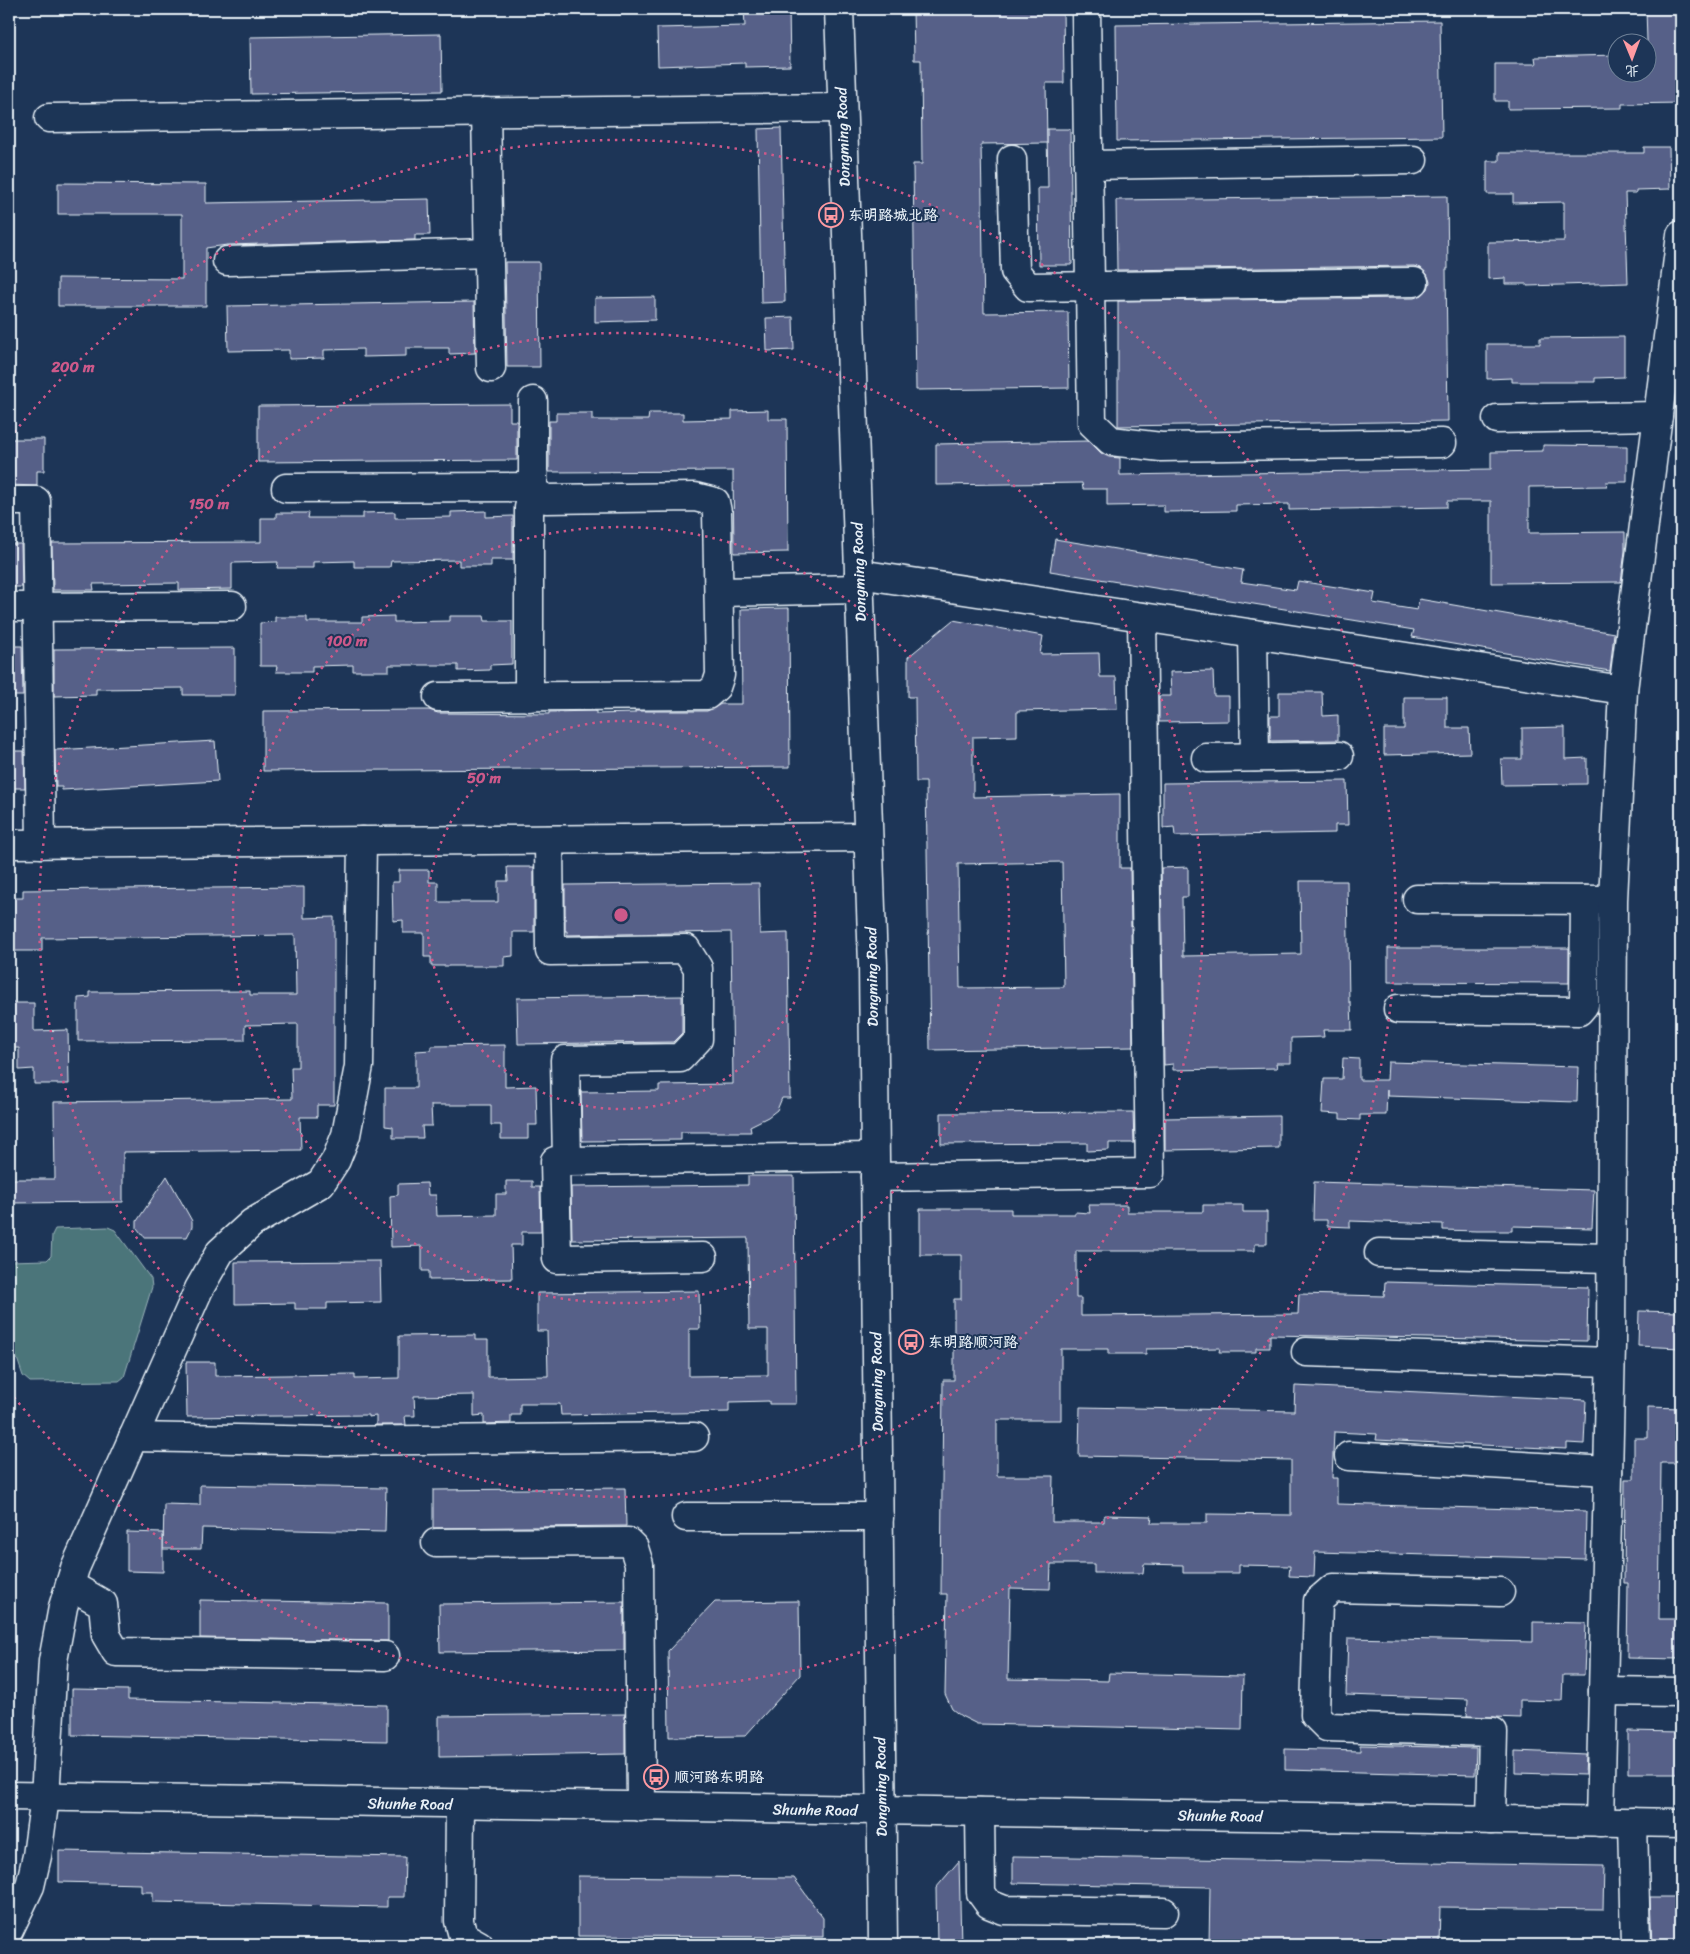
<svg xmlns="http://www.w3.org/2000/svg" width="1690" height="1954" font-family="Sriracha,'LXGW WenKai TC',sans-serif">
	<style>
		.green { fill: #4c757a; stroke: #9ab3b9 }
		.building { fill: #576188; stroke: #e8f1f8; fill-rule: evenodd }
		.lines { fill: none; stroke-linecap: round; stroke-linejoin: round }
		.minor-casing { stroke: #e8f1f8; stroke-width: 31 }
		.minor { stroke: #1d3557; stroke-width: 28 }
		.ring { fill: none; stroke: #cd598a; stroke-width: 2.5; stroke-dasharray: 2.5 5 }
		.labels { text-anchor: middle; stroke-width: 4; stroke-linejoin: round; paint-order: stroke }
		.street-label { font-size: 15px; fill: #e8f1f8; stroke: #1d3557 }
		.poi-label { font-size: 15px; font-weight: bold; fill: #e8f1f8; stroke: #1d3557; text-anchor: start }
		.centre { fill: #cd598a; stroke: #1d3557; stroke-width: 2.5 }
		.ring-label { font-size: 15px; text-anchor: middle; font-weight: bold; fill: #cd598a; stroke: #1d3557; stroke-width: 4; stroke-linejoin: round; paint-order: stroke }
	</style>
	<rect width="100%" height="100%" fill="#1d3557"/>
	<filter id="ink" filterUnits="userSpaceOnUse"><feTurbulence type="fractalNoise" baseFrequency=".02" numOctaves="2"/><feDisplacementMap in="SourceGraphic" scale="10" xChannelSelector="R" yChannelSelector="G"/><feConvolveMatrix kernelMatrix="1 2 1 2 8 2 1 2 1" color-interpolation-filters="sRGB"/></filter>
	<g filter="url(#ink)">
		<polygon class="green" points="108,1227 115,1230 151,1279 152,1287 124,1377 119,1381 30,1382 23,1376 9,1335 9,1261 47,1260 51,1256 52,1235 55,1229"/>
		<g class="building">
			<polygon points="744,9 789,9 790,66 745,67 745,63 658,66 657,28 745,26"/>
			<polygon points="913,9 1063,9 1064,83 1046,83 1047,143 981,144 984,313 1068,312 1069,388 916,390 913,164 922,164 921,60 914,60"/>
			<polygon points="1646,9 1681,9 1681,103 1622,104 1622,108 1508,109 1508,101 1495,101 1495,64 1536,64 1535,57 1618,55 1618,72 1648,72"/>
			<polygon points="1440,21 1442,137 1117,141 1116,25"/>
			<polygon points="441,34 442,91 251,94 250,37"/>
			<polygon points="781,128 785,302 761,303 758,129"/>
			<polygon points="1047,129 1070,129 1072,265 1039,265 1038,188 1048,188"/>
			<polygon points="1644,147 1669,147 1670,189 1636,190 1636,193 1625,193 1628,283 1527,286 1527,284 1505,284 1505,278 1488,279 1488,242 1564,241 1564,202 1513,203 1513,194 1487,194 1487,161 1499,161 1499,153 1644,153"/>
			<polygon points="58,183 206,184 206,203 429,199 430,235 415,235 415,240 227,245 206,248 206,306 58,306 58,278 182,279 182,214 58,214"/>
			<polygon points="1447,196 1448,269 1446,269 1448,421 1118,426 1118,301 1414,298 1422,295 1428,289 1430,282 1427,274 1421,268 1414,266 1117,270 1116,200"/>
			<polygon points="505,262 539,262 540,367 507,367"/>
			<polygon points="655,297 655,320 595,322 595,298"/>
			<polygon points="474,302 475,353 449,354 449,348 406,348 406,356 363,357 363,349 324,350 324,358 289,359 289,350 228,351 227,306"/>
			<polygon points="793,317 794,350 767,351 766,318"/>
			<polygon points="1624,337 1624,377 1595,378 1595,382 1512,382 1512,378 1487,379 1487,344 1540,344 1540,338"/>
			<polygon points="510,404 510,421 517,421 517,460 258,462 258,406"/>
			<polygon points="768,410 768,419 787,419 788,552 734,553 733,471 549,472 549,421 556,421 556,413 592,413 592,420 648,420 649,413 683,413 683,420 732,419 732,411"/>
			<polygon points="9,439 44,439 44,471 37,471 37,486 9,485"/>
			<polygon points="1089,441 1101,453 1109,457 1120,458 1120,475 1491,469 1491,452 1543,451 1543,445 1627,446 1627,482 1606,482 1607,486 1529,487 1529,533 1625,532 1625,551 1621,582 1491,583 1491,501 1447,501 1447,507 1289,510 1289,504 1236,505 1236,511 1164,512 1164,505 1107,506 1107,489 1083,489 1082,483 936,485 936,444"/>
			<polygon points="486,511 486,517 513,516 513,560 491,560 491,566 459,566 459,560 391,561 390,567 354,567 354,561 313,562 313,568 277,568 278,562 232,563 232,589 179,590 179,583 93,584 94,590 53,590 52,543 261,542 261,518 276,518 276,513 309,513 308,518 363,518 363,513 395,512 395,518 451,517 451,512"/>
			<polygon points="1055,539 1243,570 1241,582 1296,590 1298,581 1375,593 1373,603 1417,610 1419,599 1614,633 1610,671 1412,637 1414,630 1050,571"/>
			<polygon points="9,544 21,544 22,587 9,587"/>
			<polygon points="789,608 790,767 263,771 263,711 429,710 438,713 549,714 549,712 596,711 596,714 635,713 635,711 707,711 721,704 742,704 741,609"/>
			<polygon points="394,616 394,622 450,621 450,616 484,616 485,621 512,621 512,664 490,665 490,670 458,671 458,665 389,665 389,671 353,671 353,665 312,666 312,672 276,672 277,666 260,666 260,623 275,622 275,617 307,617 307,622 362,622 362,617"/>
			<path d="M953 620 1043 636 1040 654 1099 653 1100 677H1116L1117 709 1017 711V736L973 737V797L1120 794V868H1130L1133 1047 930 1050 926 782H916L915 697H908V657ZM1062 862 1064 987 960 988 958 864Z"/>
			<polygon points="9,646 22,646 23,696 9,696"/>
			<polygon points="235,648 235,695 183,695 183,688 96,689 96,695 54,696 54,649"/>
			<polygon points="1213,671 1214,696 1229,696 1229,721 1159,722 1159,696 1171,696 1170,672"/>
			<polygon points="1279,692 1322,692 1323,716 1338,715 1338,740 1270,741 1270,716 1279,716"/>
			<polygon points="1404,697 1447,697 1447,728 1469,728 1470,753 1384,755 1384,729 1404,729"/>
			<polygon points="1565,727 1565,759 1587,758 1587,784 1502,785 1501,759 1522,759 1522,728"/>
			<polygon points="215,741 218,781 62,790 62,787 56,787 55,750"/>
			<polygon points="9,751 24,751 25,788 9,788"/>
			<polygon points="1347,781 1348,825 1335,825 1335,833 1175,836 1174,827 1163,828 1163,783"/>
			<polygon points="507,867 534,867 534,932 513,932 513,956 504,957 504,966 431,966 431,957 424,957 424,933 403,933 403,920 393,921 392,882 399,882 399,870 429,870 429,882 438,882 438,902 498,902 498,881 508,881"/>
			<polygon points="1188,867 1188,897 1182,897 1183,956 1301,954 1300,881 1347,881 1349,1002 1351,1002 1352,1030 1323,1030 1324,1037 1291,1038 1291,1063 1276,1063 1277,1068 1173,1070 1173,1064 1164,1065 1161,868"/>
			<polygon points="759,883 760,934 788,933 790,1098 782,1098 777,1110 768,1117 750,1126 751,1132 681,1132 681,1140 582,1141 581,1092 659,1091 659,1085 733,1084 731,932 567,935 567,931 565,931 565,885"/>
			<polygon points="304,887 304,918 334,917 334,1105 317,1105 317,1117 300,1117 301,1150 123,1152 123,1202 9,1203 9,1179 55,1179 54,1102 292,1099 291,1067 298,1067 298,1024 245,1025 245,1040 78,1041 78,998 90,997 90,992 250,991 250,995 296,995 295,935 42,938 42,951 9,951 9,898 23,898 23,890"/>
			<polygon points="1388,948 1569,948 1569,983 1388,982"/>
			<polygon points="682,996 682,1033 673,1042 518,1044 517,998"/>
			<polygon points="9,1003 34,1003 34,1031 68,1030 69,1084 34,1084 34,1069 19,1070 19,1048 9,1048"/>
			<polygon points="505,1045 505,1087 536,1086 537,1125 528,1125 528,1139 501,1139 501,1125 491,1125 491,1105 431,1105 432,1126 422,1126 423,1138 393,1138 393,1127 385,1126 385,1088 416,1088 416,1051 431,1050 431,1046"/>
			<polygon points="1343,1058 1359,1059 1359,1080 1387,1080 1388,1062 1578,1067 1577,1102 1387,1096 1387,1090 1386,1115 1360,1115 1360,1120 1340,1119 1340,1114 1322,1113 1324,1079 1342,1079"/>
			<polygon points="1133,1112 1134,1143 1109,1143 1109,1150 1087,1151 1087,1143 941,1144 941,1113"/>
			<polygon points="1279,1116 1279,1148 1165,1150 1165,1118"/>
			<polygon points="167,1176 192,1221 192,1227 187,1237 144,1237 137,1228 137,1221"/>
			<polygon points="748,1176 794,1176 796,1404 769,1404 769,1401 729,1402 729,1412 561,1415 560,1404 520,1404 520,1415 511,1415 511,1423 484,1424 484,1415 474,1416 474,1395 414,1396 415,1416 405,1416 406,1425 376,1425 376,1416 368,1417 368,1415 187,1417 186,1362 215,1362 215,1376 355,1374 355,1379 399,1378 399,1336 475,1335 475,1340 488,1340 488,1377 548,1376 547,1331 537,1331 537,1293 699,1291 700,1329 689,1329 689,1376 768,1375 768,1329 749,1329 748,1238 572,1240 571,1187 748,1185"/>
			<polygon points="506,1181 532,1181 532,1187 540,1187 541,1232 522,1232 522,1245 511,1245 512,1279 429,1280 429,1271 422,1271 422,1246 391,1247 390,1196 398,1195 398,1184 427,1183 428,1195 436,1195 437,1216 496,1215 496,1194 506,1194"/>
			<polygon points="1314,1182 1594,1190 1592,1228 1512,1226 1512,1231 1477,1231 1443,1230 1443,1224 1350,1221 1350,1227 1327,1226 1327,1220 1313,1220"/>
			<polygon points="1089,1205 1127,1205 1127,1212 1203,1212 1203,1205 1243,1205 1243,1212 1267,1212 1267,1244 1255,1244 1255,1251 1076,1251 1076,1298 1081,1298 1081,1316 1298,1314 1299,1294 1384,1296 1385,1282 1588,1287 1587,1341 1270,1335 1270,1348 1256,1348 1256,1352 1219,1352 1220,1348 1146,1349 1146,1354 1108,1354 1108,1349 1061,1349 1061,1420 997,1420 997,1476 1053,1476 1052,1522 1104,1522 1104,1515 1152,1516 1151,1523 1207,1523 1207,1514 1291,1515 1291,1460 1079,1456 1080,1407 1294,1411 1295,1386 1586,1400 1584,1444 1567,1443 1567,1449 1376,1440 1377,1434 1334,1432 1332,1478 1337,1478 1337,1504 1586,1511 1585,1559 1315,1552 1314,1577 1289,1576 1290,1566 1239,1565 1239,1573 1183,1573 1183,1565 1144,1564 1143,1573 1094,1573 1094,1564 1051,1564 1050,1589 1010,1588 1008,1679 1108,1681 1109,1673 1243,1676 1242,1730 977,1724 961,1716 952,1709 945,1694 947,1594 941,1594 943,1380 954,1380 954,1299 961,1299 961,1255 920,1255 920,1209 1011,1209 1011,1214 1075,1214 1075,1212 1090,1213"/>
			<polygon points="380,1261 381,1302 327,1303 327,1309 295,1309 295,1303 235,1304 235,1262"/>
			<polygon points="1639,1311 1681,1312 1681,1348 1638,1346"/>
			<polygon points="1648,1407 1681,1408 1681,1463 1661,1463 1659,1619 1681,1619 1681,1659 1627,1658 1628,1583 1624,1583 1625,1479 1634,1479 1634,1438 1648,1438"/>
			<polygon points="200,1485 386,1488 385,1532 202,1528 201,1549 163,1549 164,1504 200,1505"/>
			<polygon points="625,1488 626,1526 433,1528 433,1490"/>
			<polygon points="127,1532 163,1533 163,1572 127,1571"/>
			<polygon points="200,1600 388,1603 388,1641 200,1638"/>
			<polygon points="799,1601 800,1675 745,1736 669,1737 668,1651 715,1602"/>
			<polygon points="624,1602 624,1650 440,1652 439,1604"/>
			<polygon points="1533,1622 1586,1623 1584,1675 1563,1675 1562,1701 1520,1700 1520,1718 1467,1716 1468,1699 1346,1695 1348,1638 1533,1642"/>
			<polygon points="72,1689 128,1690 128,1700 387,1705 387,1741 72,1735"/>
			<polygon points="625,1714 625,1754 439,1757 439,1716"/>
			<polygon points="1628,1731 1681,1732 1681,1773 1628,1773"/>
			<polygon points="1360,1745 1476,1748 1475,1775 1285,1770 1285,1749 1360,1751"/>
			<polygon points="1515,1751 1586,1754 1585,1775 1515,1773"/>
			<polygon points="59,1851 405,1857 404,1897 387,1897 387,1907 153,1902 153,1892 141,1892 141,1884 59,1882"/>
			<polygon points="1013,1856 1604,1866 1603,1909 1440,1907 1439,1945 1209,1945 1210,1887 1013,1883"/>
			<polygon points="959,1861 961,1945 937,1945 936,1888"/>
			<polygon points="578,1876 794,1878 823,1918 823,1937 578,1936"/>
			<polygon points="1650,1897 1681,1897 1681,1945 1652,1945"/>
		</g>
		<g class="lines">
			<defs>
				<g id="minor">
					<polyline points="839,9 873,965 883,1945"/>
					<polyline points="1086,9 1092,423 1111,441 1161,447 1442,443"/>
					<polyline points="486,112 491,368"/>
					<polyline points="49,118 842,108"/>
					<polyline points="1012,159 1015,271 1028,287 1414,282"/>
					<polyline points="1088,165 1413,160"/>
					<polyline points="227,261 489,253"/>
					<polyline points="1497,419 1658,416"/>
					<polyline points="286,488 533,487"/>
					<polyline points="9,501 36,501 41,844"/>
					<polyline points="859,574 1623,690"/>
					<polyline points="719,592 859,589"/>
					<polyline points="9,607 232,606"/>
					<polyline points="1253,634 1255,757"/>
					<polyline points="438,697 707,695 716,687 720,675 717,512 715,502 695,497 546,499 533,491 533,401"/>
					<polyline points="529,697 529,508 533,491"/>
					<polyline points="1206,758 1339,756"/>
					<polyline points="549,840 550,951 686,949 698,968 698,1039 680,1058 565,1060 567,1161 555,1161 557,1259 703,1257"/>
					<polyline points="9,844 868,837"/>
					<polyline points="1417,899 1604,900"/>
					<polyline points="1398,1009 1579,1011 1584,1005 1585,900"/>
					<polyline points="567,1161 874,1157"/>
					<polyline points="875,1177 1150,1173 1142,617"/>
					<polyline points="1379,1253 1611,1258"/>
					<polyline points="1306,1352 1610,1362"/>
					<polyline points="133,1437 330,1441 694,1437"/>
					<polyline points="1349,1456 1608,1471"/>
					<polyline points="686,1517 879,1517"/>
					<polyline points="436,1543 628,1542 634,1548 639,1564 641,1807"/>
					<polyline points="70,1585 103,1604 106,1635 116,1652 385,1656"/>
					<polyline points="1603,1691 1681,1692"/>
					<polyline points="9,1796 1681,1823"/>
					<polyline points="460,1804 459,1921 463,1936 479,1945"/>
					<polyline points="980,1812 981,1893 989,1904 1004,1910 1164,1912"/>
					<polyline points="1491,1820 1493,1732 1327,1727 1315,1715 1318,1601 1333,1588 1500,1592"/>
					<polyline points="1600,1822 1611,1346 1613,900 1623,690 1681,235"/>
					<polyline points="1633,1822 1636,1945"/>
					<polyline points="9,1930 30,1886 37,1856 45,1797 53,1661 63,1607 75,1568 199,1289 220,1252 252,1223 321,1183 336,1160 346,1135 359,1066 362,841"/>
				</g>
			</defs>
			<use href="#minor" class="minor-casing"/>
			<use href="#minor" class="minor"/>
		</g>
	</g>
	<g class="ring">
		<circle cx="621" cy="915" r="194"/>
		<circle cx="621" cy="915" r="388"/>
		<circle cx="621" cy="915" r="582"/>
		<path d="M10 438A775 775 0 1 1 10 1392"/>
	</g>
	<defs>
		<symbol id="bus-ring" viewBox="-11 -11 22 22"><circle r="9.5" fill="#1d3557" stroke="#ff9aa2" stroke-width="1.5"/><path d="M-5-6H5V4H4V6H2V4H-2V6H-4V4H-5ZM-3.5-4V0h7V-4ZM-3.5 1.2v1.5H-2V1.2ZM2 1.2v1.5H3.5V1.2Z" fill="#ff9aa2"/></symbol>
	</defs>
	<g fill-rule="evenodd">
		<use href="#bus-ring" x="817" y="201" width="28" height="28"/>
		<use href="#bus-ring" x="897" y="1328" width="28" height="28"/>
		<use href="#bus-ring" x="642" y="1763" width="28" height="28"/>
	</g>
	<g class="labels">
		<g class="street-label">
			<text transform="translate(843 137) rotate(-92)" y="5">Dongming Road</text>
			<text transform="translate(859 572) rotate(-92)" y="5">Dongming Road</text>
			<text transform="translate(872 977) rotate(-91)" y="5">Dongming Road</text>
			<text transform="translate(877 1382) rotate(-91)" y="5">Dongming Road</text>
			<text transform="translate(881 1787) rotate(-91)" y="5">Dongming Road</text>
			<text transform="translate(410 1804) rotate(1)" y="5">Shunhe Road</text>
			<text transform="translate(815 1810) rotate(1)" y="5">Shunhe Road</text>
			<text transform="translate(1220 1816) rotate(1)" y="5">Shunhe Road</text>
		</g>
		<g class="poi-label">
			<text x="848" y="220">东明路城北路</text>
			<text x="928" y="1347">东明路顺河路</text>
			<text x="674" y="1782">顺河路东明路</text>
		</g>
	</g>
	<circle cx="621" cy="915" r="8" class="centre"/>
	<g class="ring-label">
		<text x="73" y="372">200 m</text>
		<text x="209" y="509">150 m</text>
		<text x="347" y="646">100 m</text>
		<text x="484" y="783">50 m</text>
	</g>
	<rect width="1690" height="1954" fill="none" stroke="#1d3557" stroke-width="30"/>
	<rect x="15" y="15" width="1660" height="1924" fill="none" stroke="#e8f1f8" stroke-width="2" filter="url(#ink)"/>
	<g transform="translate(1632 58) rotate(179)"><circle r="24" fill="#1d3557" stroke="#6e8097"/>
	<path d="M0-4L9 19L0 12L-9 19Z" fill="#ff9aa2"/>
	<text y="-8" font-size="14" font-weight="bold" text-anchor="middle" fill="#e8f1f8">北</text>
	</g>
</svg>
